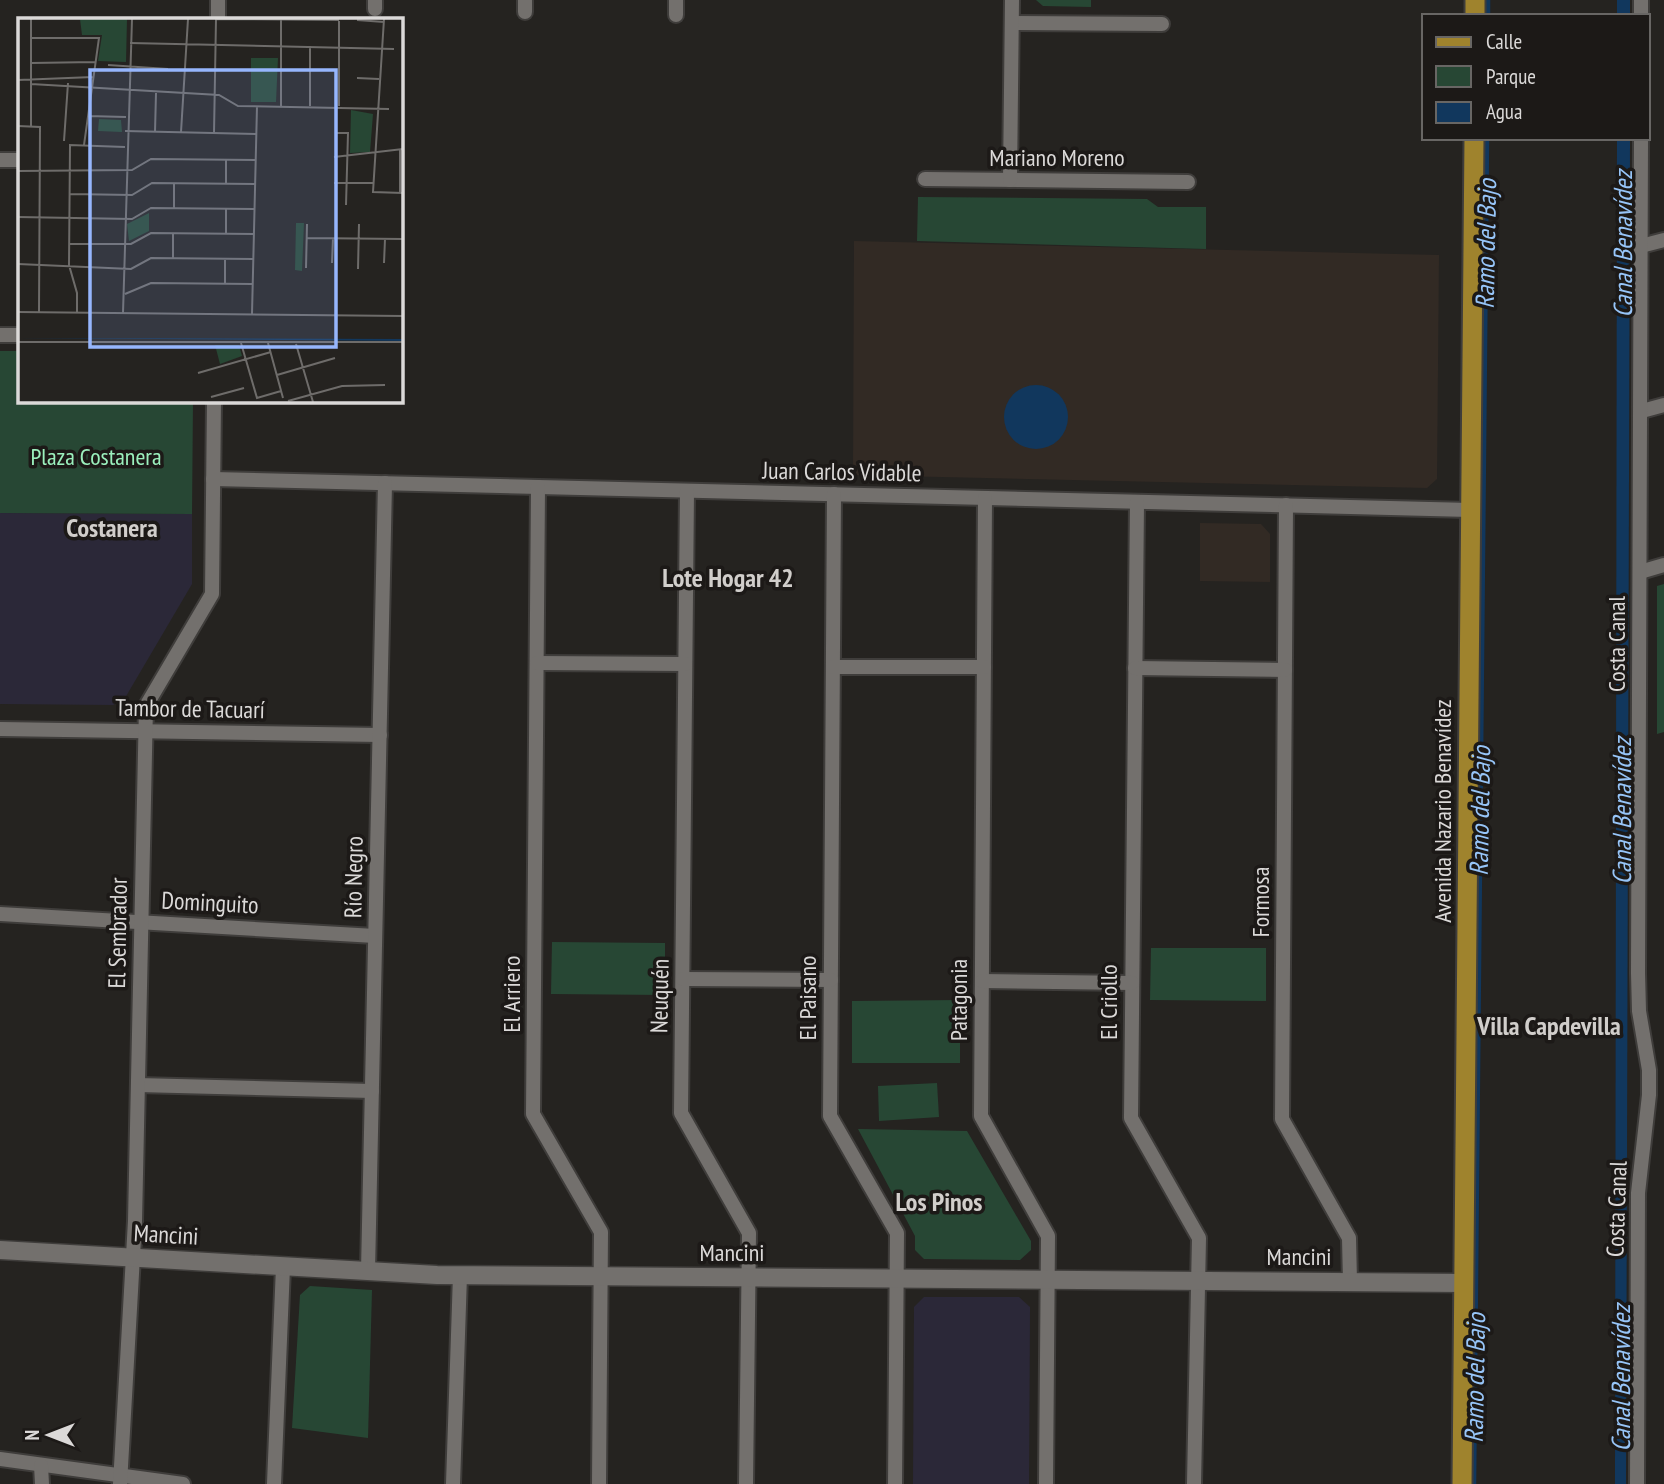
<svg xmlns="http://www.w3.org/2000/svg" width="1664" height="1484" font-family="'PT Sans Narrow',sans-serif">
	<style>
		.built { fill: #322a24 }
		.education { fill: #2b2838 }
		.green { fill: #274734 }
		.water { fill: #11375d }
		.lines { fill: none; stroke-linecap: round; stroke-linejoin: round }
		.stream { stroke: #11375d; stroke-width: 4.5 }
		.minor-casing { stroke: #3f3d3b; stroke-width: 18 }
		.tertiary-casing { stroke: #3f3d3b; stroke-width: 21 }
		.primary-casing { stroke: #3f3d3b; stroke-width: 23 }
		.minor { stroke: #73706d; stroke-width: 14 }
		.tertiary { stroke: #73706d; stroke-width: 18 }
		.primary { stroke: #9f832d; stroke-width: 19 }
		.labels { text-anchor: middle; stroke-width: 7; stroke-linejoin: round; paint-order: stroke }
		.street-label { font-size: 24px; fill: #dbd9d8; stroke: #1c1917 }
		.park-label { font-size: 24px; fill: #9bf0bd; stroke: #1c1917 }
		.water-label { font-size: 26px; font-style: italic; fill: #97c5f8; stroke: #1c1917 }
		.neighbourhood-label { font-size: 26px; font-weight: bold; fill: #d1cecb; stroke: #1c1917 }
		.inset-road { fill: none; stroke: #6e6c6a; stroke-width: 2 }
		.view { fill: #96b6fd; fill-opacity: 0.15; stroke: #96b6fd; stroke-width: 3.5 }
		.inset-edge { fill: none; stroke: #dbd9d8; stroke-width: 3.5 }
	</style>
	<rect width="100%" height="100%" fill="#252320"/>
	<g class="built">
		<polygon points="854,241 1439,255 1437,479 1427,488 853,475"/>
		<polygon points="1200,523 1261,524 1270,534 1270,582 1200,581"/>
	</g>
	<g class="education">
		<polygon points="0,513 192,514 192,584 125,698 113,705 0,704"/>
		<polygon points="924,1297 1019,1297 1030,1307 1029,1484 913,1484 914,1307"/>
	</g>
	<g class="green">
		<polygon points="1036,0 1091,0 1091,7 1043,6"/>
		<polygon points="918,197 1147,199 1158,207 1206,207 1206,249 917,241"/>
		<polygon points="0,351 19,351 19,401 193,401 192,514 0,513"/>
		<polygon points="1664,584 1664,732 1657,734 1657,586"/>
		<polygon points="552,942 665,943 665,995 551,994"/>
		<polygon points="1151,948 1266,948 1266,1001 1150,1000"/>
		<polygon points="960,1000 960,1063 852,1063 852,1001"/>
		<polygon points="937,1083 939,1117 879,1121 878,1086"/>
		<polygon points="858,1129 967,1131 1031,1241 1031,1250 1020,1260 924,1259 915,1250 915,1236"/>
		<polygon points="310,1286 372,1290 368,1438 292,1428 300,1295"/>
	</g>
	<g class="water">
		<rect x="1617" y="0" width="13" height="16"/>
		<polygon points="1617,138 1630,138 1626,1484 1615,1484"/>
		<circle cx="1036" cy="417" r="32"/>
	</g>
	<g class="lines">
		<g class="stream">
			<polyline points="1488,16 1488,0"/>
			<polyline points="1474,1484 1487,138"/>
		</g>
		<defs>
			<g id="minor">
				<polyline points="1641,0 1641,16"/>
				<polyline points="375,9 375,0"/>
				<polyline points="525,12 525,0"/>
				<polyline points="676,15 676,0"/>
				<polyline points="218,19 218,0"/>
				<polyline points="1012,23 1162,24"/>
				<polyline points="0,160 19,160"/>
				<polyline points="925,179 1188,182"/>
				<polyline points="1010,180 1012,0"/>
				<polyline points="1641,246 1664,240"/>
				<polyline points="0,335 19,335"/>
				<polyline points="1642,411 1664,405"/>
				<polyline points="213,479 1470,510"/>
				<polyline points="538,487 533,1114 601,1232 599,1484"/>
				<polyline points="687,491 681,1113 749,1233 746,1484"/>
				<polyline points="834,494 830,1116 897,1233 895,1484"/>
				<polyline points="985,498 981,1116 1048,1236 1046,1484"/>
				<polyline points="1137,502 1131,1118 1199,1238 1194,1484"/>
				<polyline points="1286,505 1282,1119 1349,1238 1350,1282"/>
				<polyline points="1640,572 1664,565"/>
				<polyline points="537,663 685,664"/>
				<polyline points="833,667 984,667"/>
				<polyline points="1135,668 1285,670"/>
				<polyline points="0,729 380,735"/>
				<polyline points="0,914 375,936"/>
				<polyline points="683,979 831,980"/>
				<polyline points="982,981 1132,983"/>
				<polyline points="138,1085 372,1091"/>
				<polyline points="368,1271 385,483"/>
				<polyline points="0,1459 183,1484"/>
				<polyline points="41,1465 42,1484"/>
				<polyline points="120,1484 135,1221 146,706 212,594 214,401"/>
				<polyline points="274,1484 283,1267"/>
				<polyline points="453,1484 460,1275"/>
				<polyline points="1637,1484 1638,1193 1649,1095 1649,1070 1639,1011 1638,973 1641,138"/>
			</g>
			<polyline id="tertiary" points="0,1250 437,1275 1463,1283"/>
			<g id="primary">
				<polyline points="1475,16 1475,0"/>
				<polyline points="1462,1484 1474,138"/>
			</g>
		</defs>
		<use href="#minor" class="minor-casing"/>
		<use href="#tertiary" class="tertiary-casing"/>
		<use href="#primary" class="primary-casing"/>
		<use href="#minor" class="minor"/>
		<use href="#tertiary" class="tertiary"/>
		<use href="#primary" class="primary"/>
	</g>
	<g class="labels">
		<g class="street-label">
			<text x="1057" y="166">Mariano Moreno</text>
			<text transform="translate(842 472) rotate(1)" y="8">Juan Carlos Vidable</text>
			<text transform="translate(1617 644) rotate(-90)" y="8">Costa Canal</text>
			<text transform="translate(190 709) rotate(1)" y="8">Tambor de Tacuarí</text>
			<text transform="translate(1443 811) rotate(-90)" y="8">Avenida Nazario Benavídez</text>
			<text transform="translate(354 877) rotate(-89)" y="8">Río Negro</text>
			<text transform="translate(1261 902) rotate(-90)" y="8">Formosa</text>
			<text transform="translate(210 903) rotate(3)" y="8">Dominguito</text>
			<text transform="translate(118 933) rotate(-89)" y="8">El Sembrador</text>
			<text transform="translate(512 994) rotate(-90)" y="8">El Arriero</text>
			<text transform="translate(660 996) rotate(-89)" y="8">Neuquén</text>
			<text transform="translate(808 998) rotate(-90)" y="8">El Paisano</text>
			<text transform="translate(959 1000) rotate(-90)" y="8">Patagonia</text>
			<text transform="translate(1109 1002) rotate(-90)" y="8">El Criollo</text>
			<text transform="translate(1617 1209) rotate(-88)" y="8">Costa Canal</text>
			<text transform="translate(166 1235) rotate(3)" y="8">Mancini</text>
			<text x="732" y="1261">Mancini</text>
			<text x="1299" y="1265">Mancini</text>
		</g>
		<g class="park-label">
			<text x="96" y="465">Plaza Costanera</text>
		</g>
		<g class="water-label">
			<text transform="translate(1486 244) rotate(-89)" y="9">Ramo del Bajo</text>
			<text transform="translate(1623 244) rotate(-90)" y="9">Canal Benavídez</text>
			<text transform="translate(1480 811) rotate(-89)" y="9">Ramo del Bajo</text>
			<text transform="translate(1622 811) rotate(-90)" y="9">Canal Benavídez</text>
			<text transform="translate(1475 1378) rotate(-89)" y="9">Ramo del Bajo</text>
			<text transform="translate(1621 1378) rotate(-90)" y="9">Canal Benavídez</text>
		</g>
		<g class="neighbourhood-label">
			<text x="112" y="537">Costanera</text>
			<text x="728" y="587">Lote Hogar 42</text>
			<text x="1549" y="1035">Villa Capdevilla</text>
			<text x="939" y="1211">Los Pinos</text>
		</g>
	</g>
	<g transform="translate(18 18)">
		<rect width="385" height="385" fill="#252320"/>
		<path d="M62 1H109L108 44 80 43 84 17H64ZM233 40H260L258 84H233ZM333 92 355 96 352 134 332 135ZM81 101 103 102 104 114 80 113ZM131 195V213L111 223 109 206ZM278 205H286L284 253 277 252ZM197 327H221L224 338 202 346Z" fill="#274734"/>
		<path d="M0 320 385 321V323Z" fill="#11375d"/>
		<path class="inset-road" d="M13 1V108M198 1 321 2M366 1 355 174 385 175M339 2 366 4M13 20H81L66 127M112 25 376 31M13 45 77 44M90 47 150 51M339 60 361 61M0 62 75 59M13 66 201 77 220 88 371 91M263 88V1M292 88V28M321 88V3M70 98 108 99M0 108 22 109 21 294M107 113 238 116M137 114 138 75M163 114 170 1M196 115 198 1M317 115H330L328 187M46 123 50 65M316 139 385 131M0 153 114 152 133 141 238 142M316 165H355M208 166V141M382 174V132M52 176 114 177 134 165 237 166M156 190V166M208 191V216M0 199 114 201 133 190 236 191M289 220 385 221M52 226H113L133 215 236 216M155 240V215M314 245 315 220M366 245 367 221M0 246 113 251 133 240 235 241M288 250 289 206M340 251 341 206M207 266V241M107 276 133 265 234 266M0 294 385 298M59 295V275L51 247 52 127 107 129M105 295 114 1M234 296 239 88M0 324H385M223 325 239 380 263 373M250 325 265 380M278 326 295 384M180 355 253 334M259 357 317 340M193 379 226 370M270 383 324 368 367 367"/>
		<path class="view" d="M72 52H318V329H72Z"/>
		<rect width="385" height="385" class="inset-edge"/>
	</g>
	<rect x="1422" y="14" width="228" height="126" fill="#1c1917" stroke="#686664" stroke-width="2"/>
	<rect x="1436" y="37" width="35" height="10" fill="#9f832d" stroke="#686664" stroke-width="2"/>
	<text x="1486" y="49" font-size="21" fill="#dbd9d8">Calle</text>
	<rect x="1436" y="66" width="35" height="21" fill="#274734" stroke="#686664" stroke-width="2"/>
	<text x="1486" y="84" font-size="21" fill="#dbd9d8">Parque</text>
	<rect x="1436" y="102" width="35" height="21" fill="#11375d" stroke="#686664" stroke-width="2"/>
	<text x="1486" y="119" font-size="21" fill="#dbd9d8">Agua</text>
	<g transform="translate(49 1435) rotate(270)" stroke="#1c1917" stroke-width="5" paint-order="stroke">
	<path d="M0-5L12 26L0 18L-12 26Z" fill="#dbd9d8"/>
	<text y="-10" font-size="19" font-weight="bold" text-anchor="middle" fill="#dbd9d8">N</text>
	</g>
</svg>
